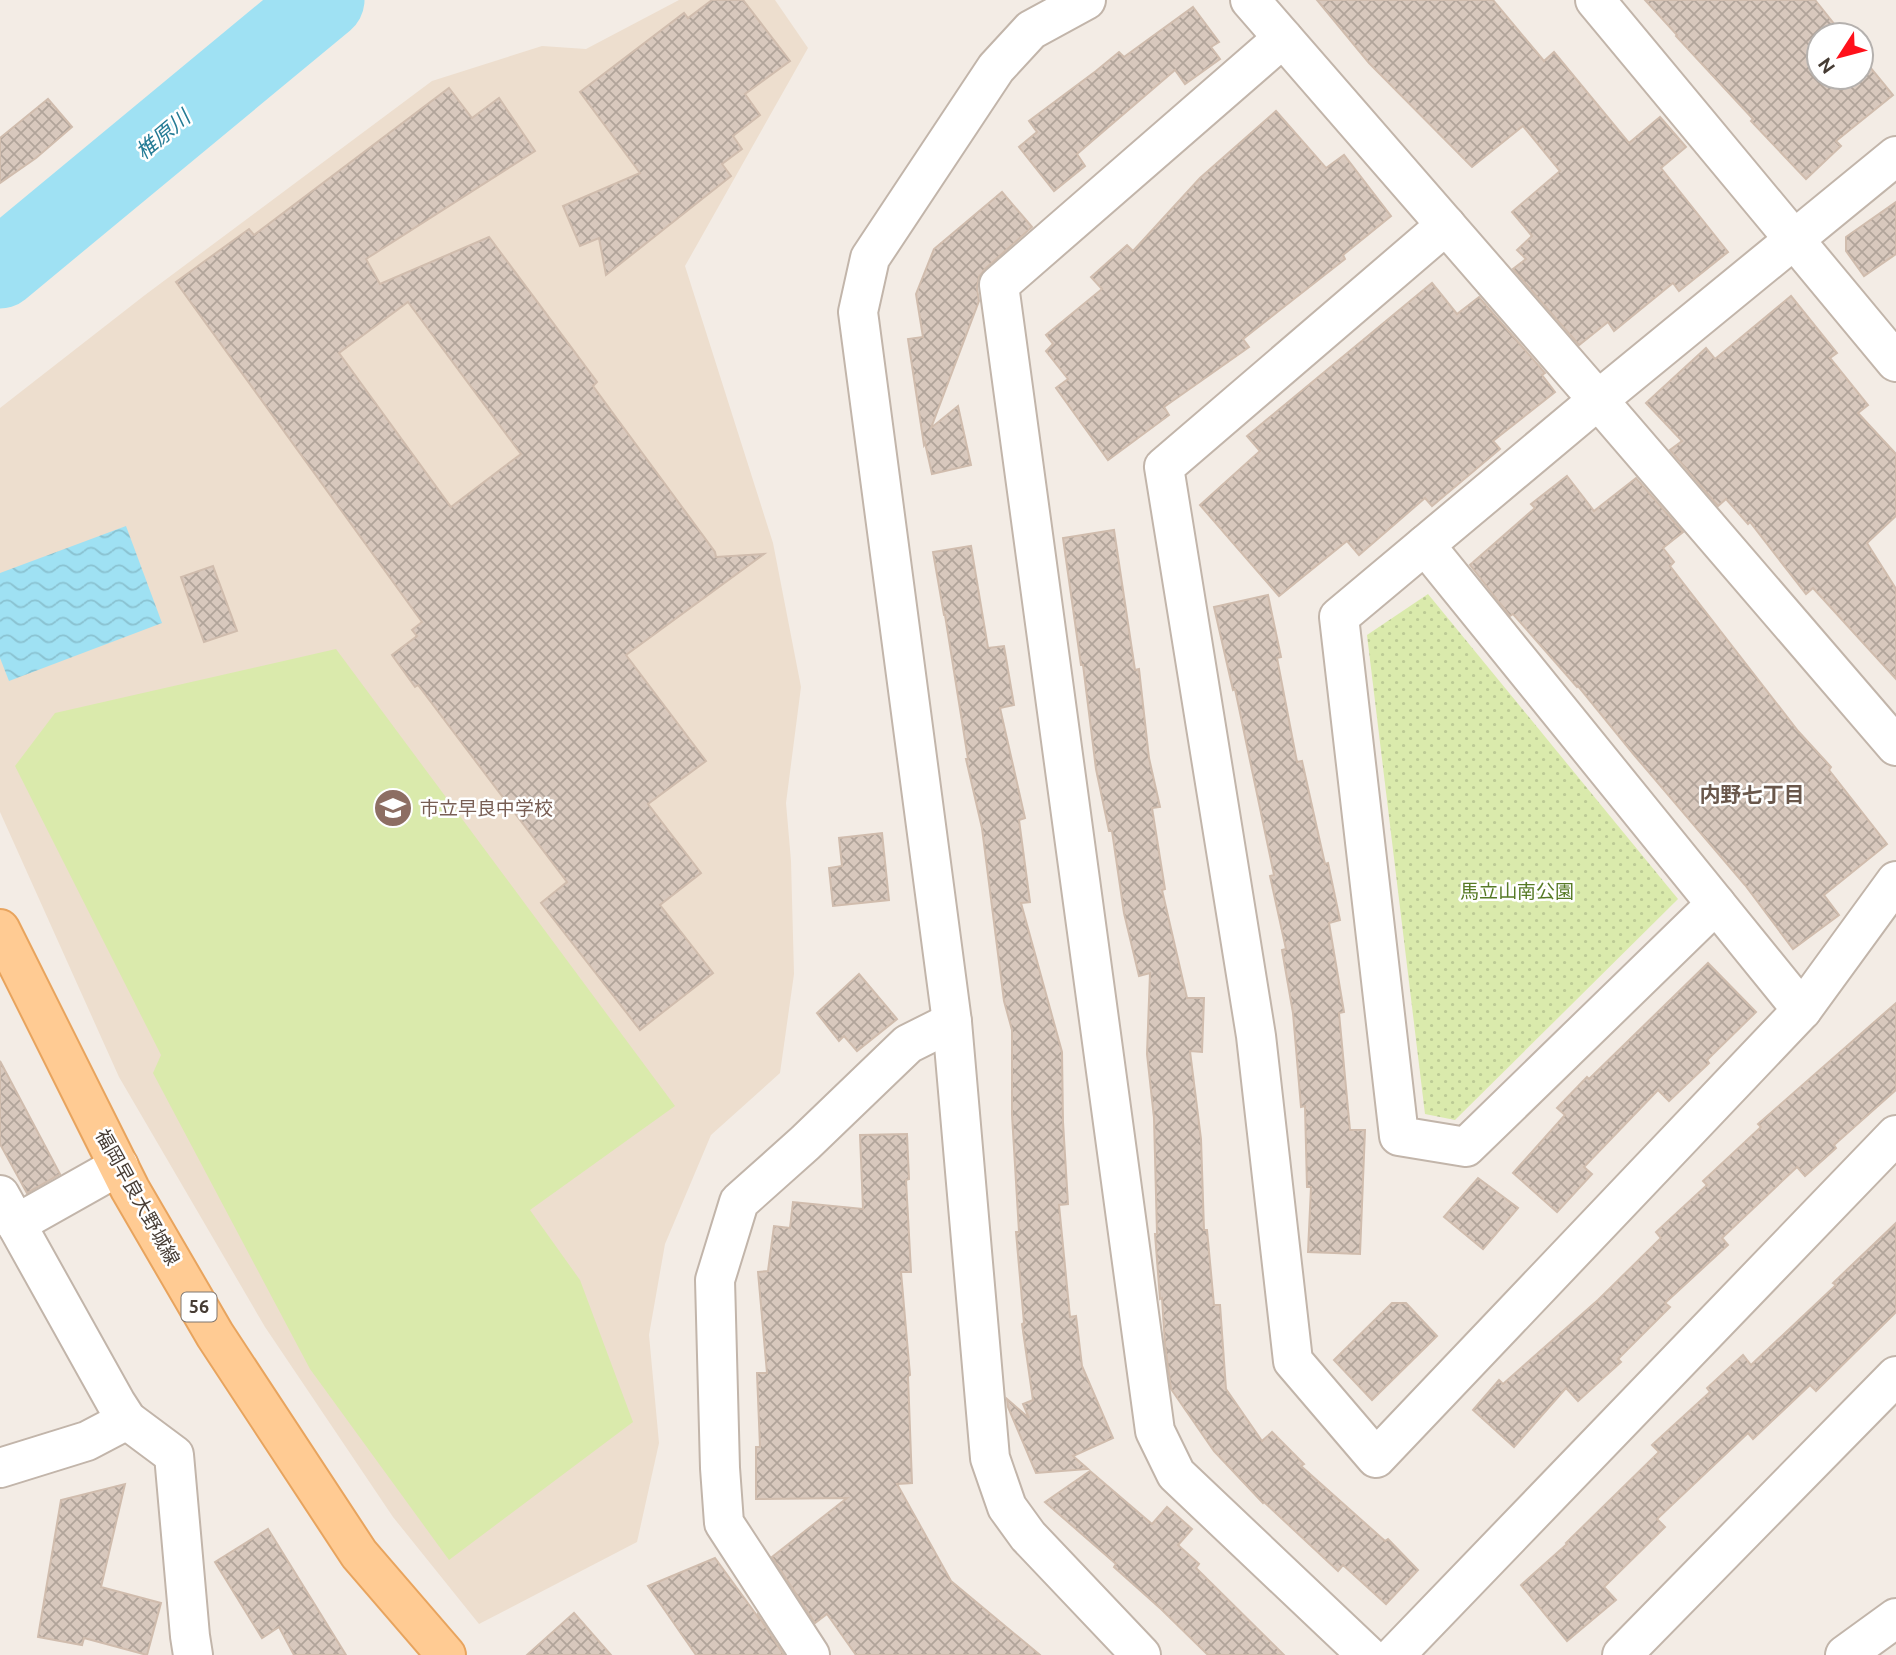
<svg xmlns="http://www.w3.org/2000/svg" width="1896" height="1655" font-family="Ubuntu,'Noto Sans JP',sans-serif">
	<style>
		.education { fill: #eddece }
		.grass { fill: #daeaac }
		.park { fill: url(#park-dots) }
		.water { fill: url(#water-waves) }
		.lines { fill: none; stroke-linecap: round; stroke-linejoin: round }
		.river { stroke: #9fe1f3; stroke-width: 79 }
		.building { fill: url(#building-cross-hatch); stroke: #d0bcad; stroke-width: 2; fill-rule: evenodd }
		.minor-casing { stroke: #c2b5aa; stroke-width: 42 }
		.primary-casing { stroke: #e8a45e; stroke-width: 42 }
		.minor { stroke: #fff; stroke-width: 38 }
		.primary { stroke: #ffcb93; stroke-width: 38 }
		.labels { text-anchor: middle; stroke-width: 5; stroke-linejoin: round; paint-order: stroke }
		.shield { fill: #fff; stroke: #7e7671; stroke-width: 2 }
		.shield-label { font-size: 18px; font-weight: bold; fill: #463c34 }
		.education-label { font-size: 19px; fill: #785e54; stroke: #fff; text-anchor: start }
		.park-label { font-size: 19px; fill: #567a25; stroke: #fff }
		.street-label { font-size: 19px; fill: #463c34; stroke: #fff }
		.water-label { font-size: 21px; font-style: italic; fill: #247b95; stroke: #fff }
		.neighbourhood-label { font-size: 21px; font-weight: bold; fill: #69574b; stroke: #fff }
	</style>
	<defs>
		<pattern id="park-dots" width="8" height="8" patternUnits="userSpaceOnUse" patternTransform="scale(1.75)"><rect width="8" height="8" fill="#daeaac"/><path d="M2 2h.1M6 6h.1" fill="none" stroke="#bcca95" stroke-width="1.8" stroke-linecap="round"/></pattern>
		<pattern id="water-waves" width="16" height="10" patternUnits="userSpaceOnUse" patternTransform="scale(1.75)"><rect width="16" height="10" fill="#9fe1f3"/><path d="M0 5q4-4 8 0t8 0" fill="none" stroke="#8ac2d1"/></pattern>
		<pattern id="building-cross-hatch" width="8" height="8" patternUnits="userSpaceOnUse" patternTransform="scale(1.75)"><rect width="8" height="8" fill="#d8c8bd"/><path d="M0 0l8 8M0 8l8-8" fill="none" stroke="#b1a49a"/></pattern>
	</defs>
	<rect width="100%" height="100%" fill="#f3ece5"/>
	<polygon class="education" points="679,0 775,0 808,48 685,266 773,543 801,687 786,803 791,861 794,974 780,1073 711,1135 665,1244 649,1335 659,1443 637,1542 479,1624 393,1517 265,1327 119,1077 0,812 0,408 145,295 432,81 542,46 586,49"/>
	<polygon class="grass" points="336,649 675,1106 530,1210 580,1280 633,1422 449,1560 310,1369 153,1073 161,1055 15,766 55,713"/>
	<polygon class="park" points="1428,594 1678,899 1455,1120 1425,1114 1367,635"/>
	<polygon class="water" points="126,526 162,623 9,681 0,658 0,573"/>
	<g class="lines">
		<polyline class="river" points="0,269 325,0"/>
	</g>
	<g class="building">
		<polygon points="712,0 743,0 790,61 745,94 760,115 733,136 742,149 722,164 731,176 606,275 599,238 580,246 563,206 640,173 580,92 684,13 688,18"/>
		<polygon points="1317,0 1493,0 1544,61 1554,52 1629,143 1660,117 1686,147 1661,168 1728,252 1679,291 1673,283 1614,331 1608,322 1579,345 1513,269 1526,259 1517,250 1532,236 1512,212 1560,171 1523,126 1472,167 1369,63"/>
		<polygon points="1645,0 1815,0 1843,35 1819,35 1819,77 1861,77 1861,56 1893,95 1836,141 1841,146 1806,179 1751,121 1753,119 1676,36 1677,35"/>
		<polygon points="1193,7 1219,42 1211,47 1220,59 1185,84 1175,70 1077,154 1085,166 1054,191 1019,147 1037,132 1029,121 1096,71 1119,52 1124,57"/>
		<path d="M449 88 472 118 499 98 535 151 366 259 380 284 489 237 597 382 593 386 715 552 716 557 764 554 626 655 706 761 648 804 701 873 660 905 713 973 640 1030 541 903 567 882 418 685 415 687 392 655 417 636 412 630 422 622 176 282 249 229 254 235ZM408 302 521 454 451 507 339 353Z"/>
		<polygon points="48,99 72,127 36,158 0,183 0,138"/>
		<polygon points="1276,111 1326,168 1344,155 1391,216 1343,255 1345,259 1243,339 1249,347 1164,407 1169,415 1108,460 1056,388 1068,379 1046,351 1053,344 1046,335 1102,289 1091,277 1127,245 1133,251 1200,178"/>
		<polygon points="1002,192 1032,227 985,269 979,277 977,288 979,301 931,428 958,406 971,465 932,474 925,443 924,445 908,339 923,337 916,294 934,249"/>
		<polygon points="1896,202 1896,254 1864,276 1846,251 1846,237"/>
		<polygon points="1432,283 1457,314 1479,297 1545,373 1542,375 1555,392 1493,441 1500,449 1432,506 1425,498 1359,555 1347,541 1279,596 1200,505 1260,451 1247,436"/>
		<polygon points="1791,296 1837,353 1830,358 1868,405 1858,413 1896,454 1896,516 1867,543 1896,589 1896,679 1813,588 1806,594 1750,522 1748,524 1726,499 1718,506 1670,450 1682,441 1646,403 1706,348 1715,359"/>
		<polygon points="1567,476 1594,511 1636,478 1683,532 1663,548 1674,562 1670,566 1798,731 1831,767 1829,770 1887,844 1824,895 1839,915 1793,949 1745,885 1635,756 1578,686 1577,687 1513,614 1510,616 1470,565 1535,508 1531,504"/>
		<polygon points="1114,530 1135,670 1139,669 1149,758 1160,807 1152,808 1165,889 1162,890 1187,998 1204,998 1202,1052 1190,1051 1201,1139 1204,1230 1207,1230 1214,1305 1220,1305 1226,1389 1262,1441 1272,1432 1304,1464 1301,1466 1385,1541 1388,1539 1418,1570 1386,1604 1343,1565 1338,1571 1264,1502 1263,1503 1214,1451 1171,1389 1165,1345 1162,1298 1160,1299 1155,1234 1157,1234 1154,1118 1147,1054 1150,973 1139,976 1124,913 1112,831 1109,831 1096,769 1083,665 1081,665 1063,538"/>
		<polygon points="971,546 988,648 1004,646 1014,705 1000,708 1025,818 1019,820 1030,902 1021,903 1062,1052 1063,1122 1068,1204 1059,1205 1070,1317 1076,1316 1082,1366 1113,1438 1073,1456 1088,1469 1036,1473 1008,1407 1007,1399 1029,1418 1023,1404 1033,1400 1022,1324 1024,1323 1016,1232 1019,1232 1012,1115 1012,1030 1004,1001 982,828 966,759 968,759 945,615 944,615 933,552"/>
		<polygon points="213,566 237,631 204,642 181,577"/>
		<polygon points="1268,595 1281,657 1277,658 1297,762 1302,761 1325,864 1328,863 1340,920 1329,923 1344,1012 1339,1013 1350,1130 1365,1130 1360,1254 1308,1252 1311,1187 1307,1187 1305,1106 1301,1107 1293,1013 1282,950 1286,949 1270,876 1274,875 1235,689 1233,690 1214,607"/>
		<polygon points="882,833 889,900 833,906 829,868 842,866 839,838"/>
		<polygon points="1708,963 1756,1012 1707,1060 1709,1063 1669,1101 1658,1090 1584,1167 1592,1174 1557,1212 1513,1173 1565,1115 1557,1108 1587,1077 1589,1079"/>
		<polygon points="859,974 897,1019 857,1051 844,1036 839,1041 817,1013"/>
		<polygon points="1896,1003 1896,1090 1834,1145 1836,1148 1805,1176 1797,1167 1722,1238 1728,1245 1665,1303 1670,1307 1618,1359 1621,1362 1578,1401 1566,1388 1514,1447 1473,1410 1499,1380 1503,1384 1598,1300 1661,1238 1656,1232 1707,1185 1703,1181 1761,1127 1758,1124"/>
		<polygon points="0,1061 60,1174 27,1193 0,1144"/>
		<polygon points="907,1134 909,1179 906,1180 911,1272 901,1272 910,1375 908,1376 912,1483 897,1484 951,1581 1040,1655 856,1655 827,1614 815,1623 772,1557 847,1498 756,1499 756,1447 760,1447 757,1373 767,1373 758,1272 768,1271 774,1226 790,1228 793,1202 863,1209 860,1135"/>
		<polygon points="1478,1178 1518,1208 1483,1249 1444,1217"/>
		<polygon points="1896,1223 1896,1312 1816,1391 1810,1385 1753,1439 1748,1433 1657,1519 1665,1527 1604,1587 1616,1600 1567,1641 1521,1585 1567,1544 1566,1543 1659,1452 1652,1445 1710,1392 1707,1388 1743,1355 1751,1365 1836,1285 1833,1283"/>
		<polygon points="1392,1303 1406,1303 1437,1336 1372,1400 1334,1360"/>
		<polygon points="1090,1471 1152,1524 1167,1507 1192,1529 1178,1545 1199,1564 1196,1568 1284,1655 1208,1655 1161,1609 1114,1567 1116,1564 1045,1502"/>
		<polygon points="125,1484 101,1587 161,1603 147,1655 84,1638 82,1645 38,1637 61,1500"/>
		<polygon points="268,1529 346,1655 294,1655 279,1627 262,1638 215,1562"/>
		<polygon points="715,1558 758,1617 758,1615 784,1655 696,1655 648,1586"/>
		<polygon points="574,1613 611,1655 527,1655"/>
	</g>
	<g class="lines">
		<defs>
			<g id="minor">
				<polyline points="1086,0 1031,30 996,68 870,258 858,312 952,1022 990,1458 1007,1507 1028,1536 1141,1655"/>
				<polyline points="1250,0 1598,400 1896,746"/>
				<polyline points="1595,0 1896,362"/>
				<polyline points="1283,38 999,285 1155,1431 1176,1474 1367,1655"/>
				<polyline points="1896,156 1598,400 1339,617 1399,1136 1466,1147 1716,904 1802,1010 1896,881"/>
				<polyline points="1446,225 1164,467 1256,1036 1293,1361 1376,1458 1802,1010"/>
				<polyline points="1425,545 1716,904"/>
				<polyline points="0,1195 116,1403 127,1420 174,1455 190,1636 193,1655"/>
				<polyline points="16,1224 119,1166"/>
				<polyline points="0,1468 87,1441 127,1420"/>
				<polyline points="810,1655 724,1523 720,1468 715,1280 739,1202 805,1143 908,1044 952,1022"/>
				<polyline points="1395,1655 1896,1135"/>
				<polyline points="1622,1655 1896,1376"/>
				<polyline points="1845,1655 1896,1618"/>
			</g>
			<polyline id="primary" points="0,929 130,1189 215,1335 359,1554 446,1655"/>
		</defs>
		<use href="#minor" class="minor-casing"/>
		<use href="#primary" class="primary-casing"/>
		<use href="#minor" class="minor"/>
		<use href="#primary" class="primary"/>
	</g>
	<defs>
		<symbol id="school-disc" viewBox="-11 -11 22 22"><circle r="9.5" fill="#8d6e63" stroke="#fff"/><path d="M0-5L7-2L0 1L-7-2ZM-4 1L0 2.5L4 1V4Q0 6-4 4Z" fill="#fff"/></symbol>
	</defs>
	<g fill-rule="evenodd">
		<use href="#school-disc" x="371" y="786" width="44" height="44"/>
	</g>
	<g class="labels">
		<rect class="shield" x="181.5" y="1292.5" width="35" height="29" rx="5"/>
		<g class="shield-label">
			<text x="199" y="1313">56</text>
		</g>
		<g class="education-label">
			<text x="420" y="815">市立早良中学校</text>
		</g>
		<g class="park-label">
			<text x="1517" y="898">馬立山南公園</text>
		</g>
		<g class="street-label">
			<text transform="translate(138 1197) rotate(61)" y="7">福岡早良大野城線</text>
		</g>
		<g class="water-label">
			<text transform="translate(163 135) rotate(-40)" y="7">椎原川</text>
		</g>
		<g class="neighbourhood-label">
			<text x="1752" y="802">内野七丁目</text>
		</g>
	</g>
	<g transform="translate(1840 56) rotate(234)"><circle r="33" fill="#ffffff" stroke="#b5b1ae" stroke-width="2"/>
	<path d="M0-5L12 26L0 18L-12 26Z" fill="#ff111b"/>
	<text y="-10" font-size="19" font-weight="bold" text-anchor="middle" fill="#463c34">N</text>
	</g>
</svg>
